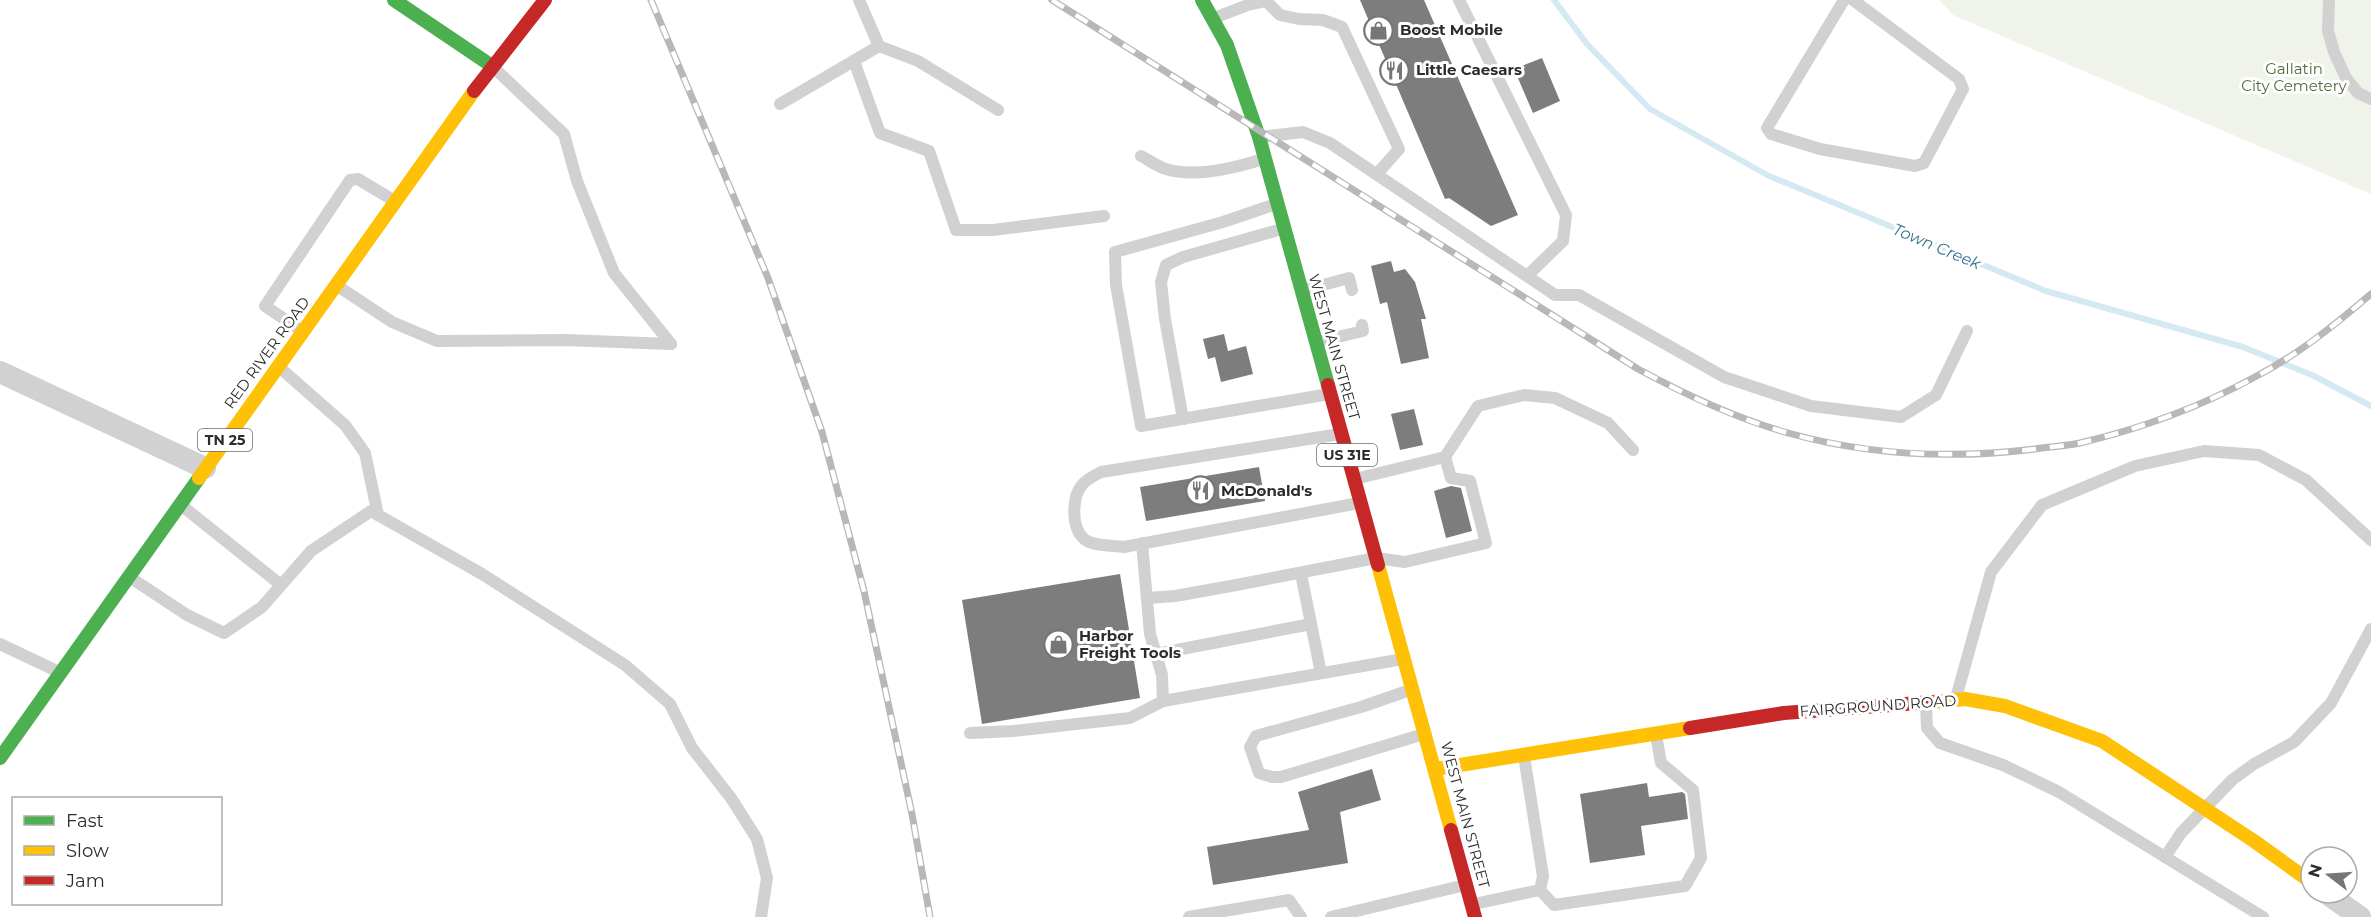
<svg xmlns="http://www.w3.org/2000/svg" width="2371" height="917" font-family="Montserrat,sans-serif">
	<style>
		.green { fill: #f0f3ea }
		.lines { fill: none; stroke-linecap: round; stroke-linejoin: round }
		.stream { stroke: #d5e9f2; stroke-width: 6 }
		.building { fill: #7d7d7d }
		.lane { stroke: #d1d1d1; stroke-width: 12 }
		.street { stroke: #d1d1d1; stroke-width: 22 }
		.fast { stroke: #4caf50; stroke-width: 14 }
		.slow { stroke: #ffc107; stroke-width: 14 }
		.jam { stroke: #c62828; stroke-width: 14 }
		.rail-casing { stroke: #b8b8b8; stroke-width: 7 }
		.rail { stroke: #fff; stroke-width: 4.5; stroke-dasharray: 14; stroke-linecap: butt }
		.labels { text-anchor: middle; stroke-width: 6; stroke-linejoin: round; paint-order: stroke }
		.shield { fill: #fff; stroke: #6b6b6b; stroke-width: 1.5 }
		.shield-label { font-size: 14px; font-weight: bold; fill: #2c2c2c }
		.poi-label { font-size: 15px; font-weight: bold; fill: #2c2c2c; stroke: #fff; text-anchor: start }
		.park-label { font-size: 15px; fill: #526838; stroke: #fff }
		.street-label { font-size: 15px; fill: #2c2c2c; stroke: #fff }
		.water-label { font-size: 16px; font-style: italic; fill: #377490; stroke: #fff }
	</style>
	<rect width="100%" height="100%" fill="#fff"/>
	<polygon class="green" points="1939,0 2371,0 2371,194 1953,15"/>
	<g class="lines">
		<polyline class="stream" points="1554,0 1587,44 1650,109 1767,175 2046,291 2243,347 2312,375 2371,406"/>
	</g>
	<g class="building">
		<polygon points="1360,0 1424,0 1518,215 1491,226 1449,198 1445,199"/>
		<polygon points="1542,58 1560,101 1533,113 1514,69"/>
		<polygon points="1391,261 1394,272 1405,269 1415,282 1426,319 1421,319 1429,358 1401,364 1387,302 1380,304 1371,266"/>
		<polygon points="1224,334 1228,351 1246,346 1253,374 1221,382 1215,357 1208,359 1203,339"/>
		<polygon points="1414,409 1423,445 1400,450 1391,414"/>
		<polygon points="1259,467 1265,501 1146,521 1140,487"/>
		<polygon points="1451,486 1461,488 1472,531 1446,538 1434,491"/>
		<polygon points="1120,574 1140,698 982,724 962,600"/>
		<polygon points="1372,769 1381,800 1340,812 1348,863 1213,885 1207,847 1309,830 1298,792"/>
		<polygon points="1647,783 1649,797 1682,792 1685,794 1688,819 1641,826 1645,855 1590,863 1580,794"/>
	</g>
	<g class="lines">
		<g class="lane">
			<polyline points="1459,0 1566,215 1563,241 1527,276"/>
			<polyline points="1844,0 1767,128 1771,134 1820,149 1915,166 1924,163 1963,89 1959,79 1853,0"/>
			<polyline points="2329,0 2328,31 2334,52 2346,78 2358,93 2371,99"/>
			<polyline points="1214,18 1248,5 1266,1 1280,15 1299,19 1323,20 1342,27 1399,149 1377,174"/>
			<polyline points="879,46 918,61 998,110"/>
			<polyline points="854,61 880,133 929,151 956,230 993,230 1104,216"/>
			<polyline points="493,67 564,134 577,181 614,273 671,344"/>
			<polyline points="780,104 879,46 859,0"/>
			<polyline points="1260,137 1303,132 1330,143 1555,295 1579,295 1724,377 1811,406 1901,417 1936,395 1967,331"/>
			<path d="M1141 156C1149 160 1158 167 1166 169 1195 178 1235 168 1263 159"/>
			<polyline points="1276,204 1223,222 1115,252 1116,285 1141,426 1329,394"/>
			<polyline points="336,285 392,322 437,341 565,340 671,344"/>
			<polyline points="1304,290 1349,278 1352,290"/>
			<polyline points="302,331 265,306 350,180 358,179 393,200"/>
			<polyline points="1317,342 1363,331 1362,325"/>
			<polyline points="279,367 345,425 365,453 378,515"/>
			<polyline points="1183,419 1165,319 1161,282 1166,265 1183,257 1282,229"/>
			<path d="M1340 434 1101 472C1095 475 1086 480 1082 485 1072 497 1071 526 1083 538 1092 547 1113 545 1124 547L1359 503"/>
			<polyline points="1355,479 1445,457 1478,406 1524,395 1555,398 1608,423 1633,450"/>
			<polyline points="181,505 281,585"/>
			<polyline points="1142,543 1150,634 1162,675 1163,701"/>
			<polyline points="1301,574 1321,673"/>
			<polyline points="131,578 187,615 224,633 262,607 311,551 371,511 378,515 482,574 625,665 670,704 692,748 731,798 757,839 767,878 761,917"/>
			<polyline points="1148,598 1175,596 1231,586 1376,558 1405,562 1486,543 1470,481 1451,478 1445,457"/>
			<polyline points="0,644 59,672"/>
			<polyline points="1156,654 1311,624"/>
			<polyline points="1410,690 1361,707 1256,736 1250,747 1259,773 1272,777 1281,777 1424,734"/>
			<polyline points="1956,698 1991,572 2042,505 2135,466 2204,451 2259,455 2306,480 2371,540"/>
			<polyline points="1926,704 1927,728 1940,743 2003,765 2059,792 2263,917"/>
			<polyline points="970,733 1014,731 1130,718 1163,701 1403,659"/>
			<polyline points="1524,756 1543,876 1540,890 1554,905 1685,886 1701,858 1693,790 1661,763 1656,735"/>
			<polyline points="2165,857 2181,833 2232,780 2254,764 2294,742 2331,703 2371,629"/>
			<polyline points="1474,904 1540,890"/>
			<polyline points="1189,917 1289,900 1301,917"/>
			<polyline points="1331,917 1465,885"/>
		</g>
		<g class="street">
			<polyline points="0,372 205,468"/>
			<polyline points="2326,893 2360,917"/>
		</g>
		<g class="fast">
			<polyline points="394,0 492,66"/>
			<polyline points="1202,0 1227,45 1259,137 1328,385"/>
			<polyline points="0,758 199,478"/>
		</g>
		<g class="slow">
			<polyline points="199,478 474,91"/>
			<polyline points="1378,565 1451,830"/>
			<polyline points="1932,702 1965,699 2005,706 2102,741 2254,841 2311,882"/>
			<polyline points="1435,769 1690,728"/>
		</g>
		<g class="jam">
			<polyline points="474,91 545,0"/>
			<polyline points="1328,385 1378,565"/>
			<polyline points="1690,728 1784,713 1932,702"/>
			<polyline points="1451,830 1475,917"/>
		</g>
		<defs>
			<g id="rail">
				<polyline points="651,0 768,278 822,432 864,591 912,814 930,917"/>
				<path d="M1052 0 1638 369C1686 395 1735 418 1788 433 1867 455 1953 459 2035 449 2049 447 2065 446 2080 443 2139 429 2200 407 2253 378 2296 356 2334 326 2371 294"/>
			</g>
		</defs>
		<use href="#rail" class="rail-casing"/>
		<use href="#rail" class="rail"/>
	</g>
	<defs>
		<symbol id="shop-ring" viewBox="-11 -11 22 22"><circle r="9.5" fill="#fff" stroke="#767676" stroke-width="1.5"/><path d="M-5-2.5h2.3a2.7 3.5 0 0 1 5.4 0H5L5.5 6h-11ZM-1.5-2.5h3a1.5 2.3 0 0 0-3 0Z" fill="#767676"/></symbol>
		<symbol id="restaurant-ring" viewBox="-11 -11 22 22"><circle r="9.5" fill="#fff" stroke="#767676" stroke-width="1.5"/><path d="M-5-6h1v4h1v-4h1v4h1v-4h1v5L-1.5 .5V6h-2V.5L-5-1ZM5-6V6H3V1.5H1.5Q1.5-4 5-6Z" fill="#767676"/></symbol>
	</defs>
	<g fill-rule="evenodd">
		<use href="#shop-ring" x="1362" y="14" width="33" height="33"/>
		<use href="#restaurant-ring" x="1378" y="54" width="33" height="33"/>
		<use href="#restaurant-ring" x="1184" y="474" width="33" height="33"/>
		<use href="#shop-ring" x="1042" y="628" width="33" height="33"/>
	</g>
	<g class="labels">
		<g class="shield">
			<rect x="198" y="429" width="54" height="22" rx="4.5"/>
			<rect x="1317" y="444" width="60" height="22" rx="4.5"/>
		</g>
		<g class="shield-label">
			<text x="225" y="445">TN 25</text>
			<text x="1347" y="460">US 31E</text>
		</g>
		<g class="poi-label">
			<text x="1400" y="35">Boost Mobile</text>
			<text x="1416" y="75">Little Caesars</text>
			<text x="1221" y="496">McDonald's</text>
			<text x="1079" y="641">Harbor<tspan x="1079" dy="17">Freight Tools</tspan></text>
		</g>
		<g class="park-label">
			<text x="2294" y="74">Gallatin<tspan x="2294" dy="17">City Cemetery</tspan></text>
		</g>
		<g class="street-label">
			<text transform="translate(1334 347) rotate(74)" y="5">WEST MAIN STREET</text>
			<text transform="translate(267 353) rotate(-54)" y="5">RED RIVER ROAD</text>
			<text transform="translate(1878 706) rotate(-4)" y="5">FAIRGROUND ROAD</text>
			<text transform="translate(1465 815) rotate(75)" y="5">WEST MAIN STREET</text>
		</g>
		<g class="water-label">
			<text transform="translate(1937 246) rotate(23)" y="6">Town Creek</text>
		</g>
	</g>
	<rect x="12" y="797" width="210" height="108" fill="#ffffff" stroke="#ababab" stroke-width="1.5"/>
	<rect x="24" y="816" width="30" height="9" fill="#4caf50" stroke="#ababab" stroke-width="1.5"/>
	<text x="66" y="827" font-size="18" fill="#2c2c2c">Fast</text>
	<rect x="24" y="846" width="30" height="9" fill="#ffc107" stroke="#ababab" stroke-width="1.5"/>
	<text x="66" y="857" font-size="18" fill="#2c2c2c">Slow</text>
	<rect x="24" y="876" width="30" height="9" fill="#c62828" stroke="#ababab" stroke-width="1.5"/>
	<text x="66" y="887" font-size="18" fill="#2c2c2c">Jam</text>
	<g transform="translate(2329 875) rotate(287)"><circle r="28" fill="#ffffff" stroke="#ababab" stroke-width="1.5"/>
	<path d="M0-4.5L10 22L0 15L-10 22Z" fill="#767676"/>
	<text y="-9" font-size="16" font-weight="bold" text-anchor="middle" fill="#2c2c2c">N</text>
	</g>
</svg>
